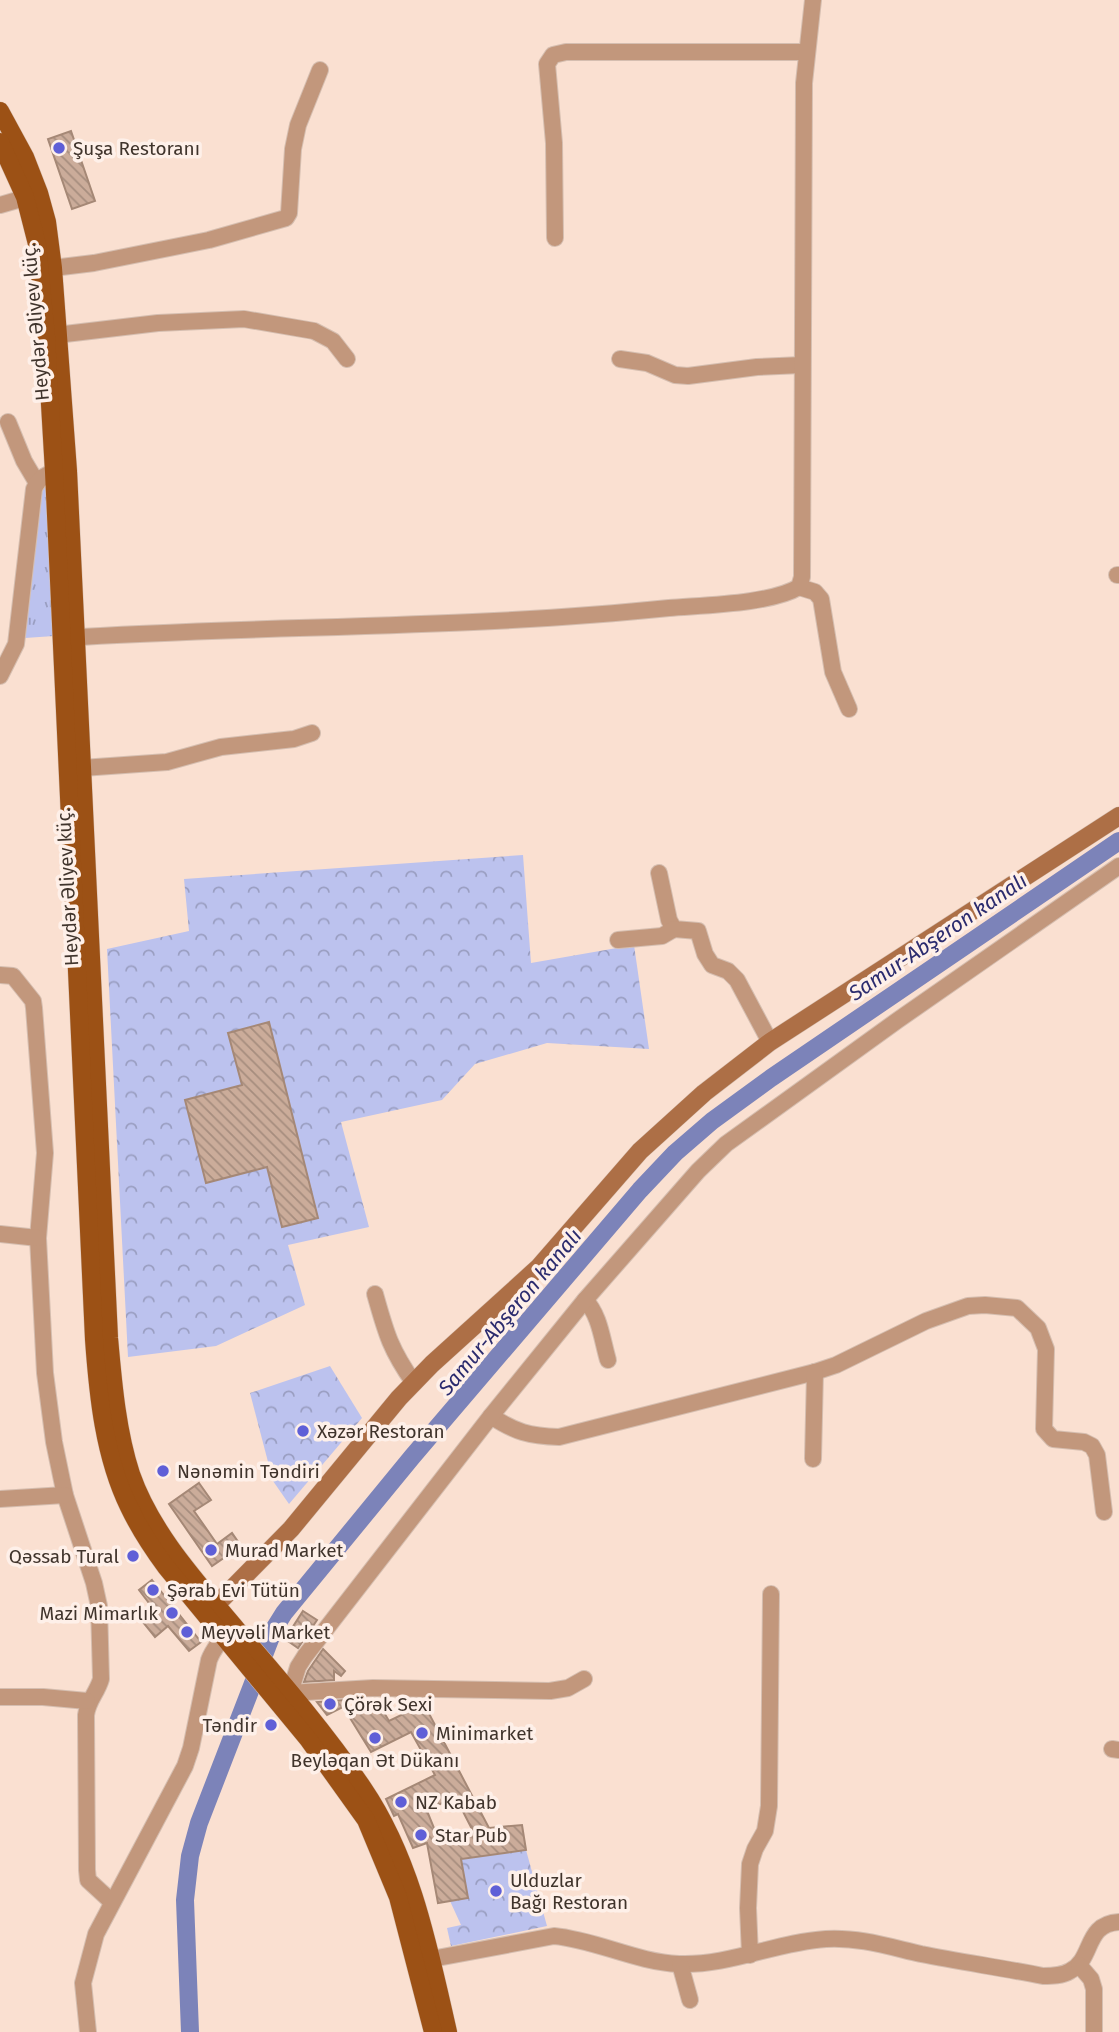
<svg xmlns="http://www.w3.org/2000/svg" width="1119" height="2032" font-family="'Fira Sans',sans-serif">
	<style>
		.grass { fill: url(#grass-tufts) }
		.park { fill: url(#park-crowns) }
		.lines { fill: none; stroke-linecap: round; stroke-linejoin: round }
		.canal { stroke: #7c83b9; stroke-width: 18 }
		.building { fill: url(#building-back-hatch); stroke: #a58876; stroke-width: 2; fill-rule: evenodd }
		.street-casing { stroke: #d5beb0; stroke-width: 18 }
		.secondary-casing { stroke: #d5beb0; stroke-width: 19 }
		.primary-casing { stroke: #d5beb0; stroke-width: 19 }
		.street { stroke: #c2977c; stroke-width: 16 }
		.secondary { stroke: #ad6f46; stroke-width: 18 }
		.primary { stroke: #9c5115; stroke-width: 18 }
		.poi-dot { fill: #5f5fd7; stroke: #fef0e9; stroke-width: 2.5 }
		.labels { text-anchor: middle; stroke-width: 7; stroke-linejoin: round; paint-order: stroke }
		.poi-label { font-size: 19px; fill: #40342c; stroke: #fef0e9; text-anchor: start }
		.street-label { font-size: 19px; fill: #40342c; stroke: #fef0e9 }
		.water-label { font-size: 21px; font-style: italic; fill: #2b2b6e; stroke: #fef0e9 }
	</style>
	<defs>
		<pattern id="grass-tufts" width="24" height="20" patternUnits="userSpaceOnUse" patternTransform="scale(1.75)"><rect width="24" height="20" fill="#bcc2ee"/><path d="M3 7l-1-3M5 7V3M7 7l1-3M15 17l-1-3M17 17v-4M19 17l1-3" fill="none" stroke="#9a9ec1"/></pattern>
		<pattern id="park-crowns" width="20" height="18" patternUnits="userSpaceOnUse" patternTransform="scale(1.75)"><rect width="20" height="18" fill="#bcc2ee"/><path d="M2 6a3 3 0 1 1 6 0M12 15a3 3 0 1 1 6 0" fill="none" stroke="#9a9ec1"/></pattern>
		<pattern id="building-back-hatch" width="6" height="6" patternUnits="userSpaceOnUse" patternTransform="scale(1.75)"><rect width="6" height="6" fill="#cbac9a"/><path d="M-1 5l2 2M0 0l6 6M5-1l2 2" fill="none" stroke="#a68d7e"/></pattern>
	</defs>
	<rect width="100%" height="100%" fill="#fae0d1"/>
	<polygon class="grass" points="39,487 47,487 54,636 25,638"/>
	<g class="park">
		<polygon points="523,855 531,963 634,945 649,1049 547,1043 475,1064 442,1100 341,1122 369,1227 288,1245 305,1305 216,1346 128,1357 107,949 189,931 184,879"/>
		<polygon points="330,1366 362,1418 289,1504 273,1481 250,1393"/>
		<polygon points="526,1850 547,1926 451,1946 447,1928 461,1925 450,1901 468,1897 461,1859"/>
	</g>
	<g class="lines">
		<polyline class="canal" points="190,2032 185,1900 190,1856 199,1823 274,1629 284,1613 412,1457 640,1190 675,1153 712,1121 771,1078 1119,841"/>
	</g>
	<g class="building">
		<polygon points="71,131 95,201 72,209 48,139"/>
		<polygon points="269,1022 318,1218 282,1227 267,1167 206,1183 185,1100 242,1085 228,1033"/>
		<polygon points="199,1483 211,1500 194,1511 217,1544 232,1533 241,1546 212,1566 169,1504"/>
		<polygon points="152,1580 201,1642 189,1651 168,1626 155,1637 142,1621 155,1611 139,1590"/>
		<polygon points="303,1611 317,1620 298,1648 285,1639"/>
		<polygon points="323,1649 345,1671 341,1676 334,1671 334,1680 304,1682 308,1671"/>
		<path d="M370 1699H376L389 1721 424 1704 489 1828 522 1825 526 1850 461 1859 468 1898 438 1903 427 1843 413 1848 398 1814 394 1816 386 1799 435 1775 411 1732 371 1752 347 1713ZM455 1796 474 1833 438 1838 427 1811Z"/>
		<polygon points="344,1700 345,1706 327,1715 317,1702"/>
	</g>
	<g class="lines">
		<defs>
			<g id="street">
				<polyline points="0,205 38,194"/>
				<polyline points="555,238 554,143 547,64 553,55 566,52 806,52"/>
				<polyline points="53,268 94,263 209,240 286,218 289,213 293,149 298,125 320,70"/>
				<polyline points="48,336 158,323 244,319 314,331 333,341 347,359"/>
				<polyline points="620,359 647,363 675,375 688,376 757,367 802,365"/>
				<polyline points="8,422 24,461 37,483"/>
				<polyline points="1117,575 1119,575"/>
				<polyline points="799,587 815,592 821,599 833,672 849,709"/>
				<path d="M63 638C265 625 468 629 669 608 704 605 771 604 799 587L802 577 804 83 813 0"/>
				<path d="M0 676 16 644 34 489C40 474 52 472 67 471"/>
				<polyline points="82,768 167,762 221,747 294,739 312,733"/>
				<polyline points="659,873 669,920 674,929 698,931 705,954 712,965 728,971 737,980 770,1042"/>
				<polyline points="618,940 662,936 674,929"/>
				<path d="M0 975 13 976 33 1001 34 1008 45 1153 38 1238 45 1373 54 1442 65 1495 94 1583 99 1606 101 1679C97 1693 88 1700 86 1715L87 1870 88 1880 112 1902"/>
				<polyline points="0,1234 38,1238"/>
				<path d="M375 1294C386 1333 390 1349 414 1383"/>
				<path d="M585 1300C600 1315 602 1340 608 1360"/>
				<path d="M491 1416C515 1432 529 1436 559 1437L815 1372 836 1365 926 1321 968 1306 985 1305 1017 1308 1038 1328 1046 1349 1044 1429 1053 1439 1084 1442 1092 1446 1097 1455 1104 1512"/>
				<polyline points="813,1459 815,1372"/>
				<polyline points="0,1499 65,1495"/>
				<polyline points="290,1693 298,1667 305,1656 491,1416 585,1300 698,1171 726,1144 898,1020 1119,866"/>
				<polyline points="0,1697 43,1697 87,1701"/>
				<polyline points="284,1699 290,1693 373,1688 550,1691 568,1688 584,1679"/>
				<polyline points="1112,1749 1119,1750"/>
				<polyline points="750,1955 748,1908 750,1864 755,1849 765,1831 769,1806 771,1594"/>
				<path d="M421 1961 554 1936C596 1940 636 1962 679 1964 729 1966 777 1942 826 1939 859 1937 890 1947 921 1954 962 1962 1002 1968 1043 1976 1052 1976 1062 1976 1070 1971 1094 1959 1084 1924 1119 1922"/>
				<polyline points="680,1964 690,2000"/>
				<polyline points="1079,1965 1091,1979 1094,1989 1094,2032"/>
				<path d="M88 2032 83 1983 96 1934 185 1766 191 1748 209 1660C214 1646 225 1638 228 1626"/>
			</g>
			<polyline id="secondary" points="206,1615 291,1529 399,1398 432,1364 539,1267 640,1151 704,1093 770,1042 1119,816"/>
			<g id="primary">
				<path d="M0 111 25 157 39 193 47 222 53 268 68 471 109 1338C113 1383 117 1431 131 1474 152 1534 198 1583 238 1631 281 1681 326 1733 363 1788 412 1860 429 1949 448 2032"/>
				<path d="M0 142 25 197 37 244 46 336 54 472 94 1339C98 1395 104 1456 129 1507 139 1528 152 1548 166 1567L308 1739 366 1820 398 1897 433 2032"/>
			</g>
		</defs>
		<use href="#street" class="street-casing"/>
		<use href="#secondary" class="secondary-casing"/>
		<use href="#primary" class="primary-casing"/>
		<use href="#street" class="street"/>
		<use href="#secondary" class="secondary"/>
		<use href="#primary" class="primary"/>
	</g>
	<g class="poi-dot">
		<circle cx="59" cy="148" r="7"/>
		<circle cx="303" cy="1431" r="7"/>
		<circle cx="163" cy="1471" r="7"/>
		<circle cx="211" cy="1550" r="7"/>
		<circle cx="133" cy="1556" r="7"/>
		<circle cx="153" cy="1590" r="7"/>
		<circle cx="172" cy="1613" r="7"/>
		<circle cx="187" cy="1632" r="7"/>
		<circle cx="330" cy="1704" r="7"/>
		<circle cx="271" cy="1725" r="7"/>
		<circle cx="422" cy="1733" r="7"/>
		<circle cx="375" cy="1738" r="7"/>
		<circle cx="401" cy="1802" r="7"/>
		<circle cx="421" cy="1835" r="7"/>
		<circle cx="496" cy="1891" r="7"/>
	</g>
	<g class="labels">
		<g class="poi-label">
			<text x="73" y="155">Şuşa Restoranı</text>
			<text x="317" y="1438">Xəzər Restoran</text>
			<text x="177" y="1478">Nənəmin Təndiri</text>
			<text x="225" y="1557">Murad Market</text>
			<text x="119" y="1563" text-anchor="end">Qəssab Tural</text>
			<text x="167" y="1597">Şərab Evi Tütün</text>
			<text x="158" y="1620" text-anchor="end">Mazi Mimarlık</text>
			<text x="201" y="1639">Meyvəli Market</text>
			<text x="344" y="1711">Çörək Sexi</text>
			<text x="257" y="1732" text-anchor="end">Təndir</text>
			<text x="436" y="1740">Minimarket</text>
			<text x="375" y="1767" text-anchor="middle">Beyləqan Ət Dükanı</text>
			<text x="415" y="1809">NZ Kabab</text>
			<text x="435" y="1842">Star Pub</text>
			<text x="510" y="1887">Ulduzlar<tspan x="510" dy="22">Bağı Restoran</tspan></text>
		</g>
		<g class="street-label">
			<text transform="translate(35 322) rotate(-95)" y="7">Heydər Əliyev küç.</text>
			<text transform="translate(67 887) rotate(-93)" y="7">Heydər Əliyev küç.</text>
		</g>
		<g class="water-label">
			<text transform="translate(938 937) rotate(-34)" y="7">Samur-Abşeron kanalı</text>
			<text transform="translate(510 1312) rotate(-50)" y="7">Samur-Abşeron kanalı</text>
		</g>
	</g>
</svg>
